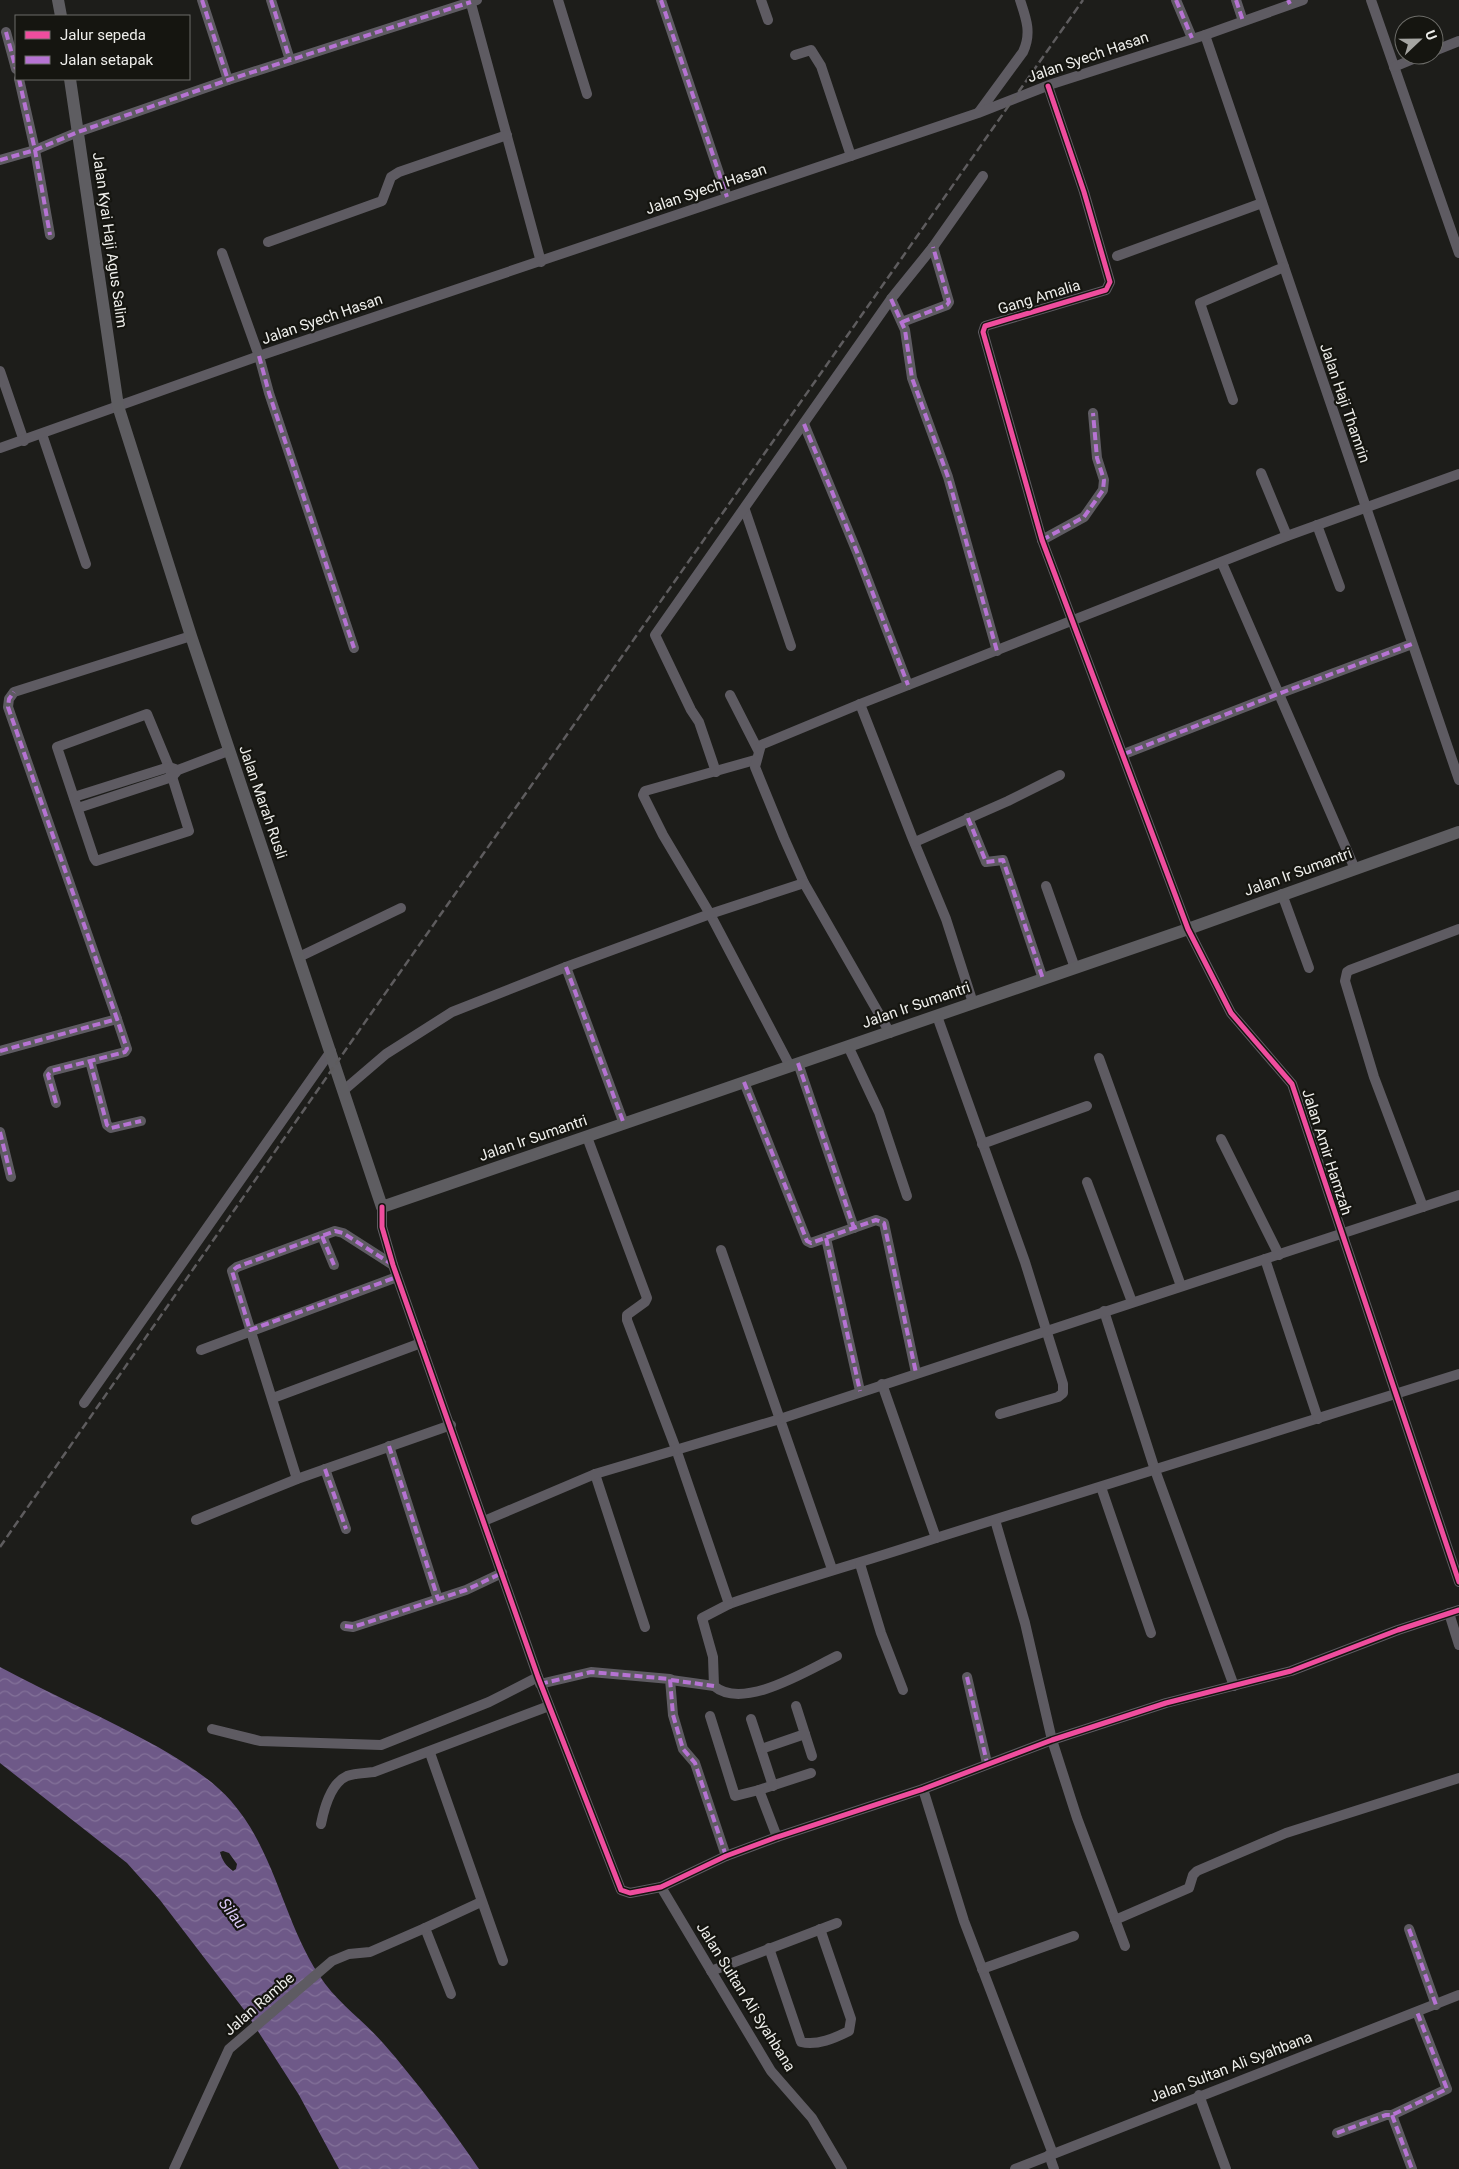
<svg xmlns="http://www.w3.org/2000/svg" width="1459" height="2169" font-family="Roboto,sans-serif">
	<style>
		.water { fill: url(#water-waves); fill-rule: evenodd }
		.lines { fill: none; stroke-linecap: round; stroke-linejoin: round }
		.minor { stroke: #5e5b62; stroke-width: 10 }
		.major { stroke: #5e5d61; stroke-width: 12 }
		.rail { stroke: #5e5c5e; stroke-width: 2.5; stroke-dasharray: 8 4; stroke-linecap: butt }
		.quiet { stroke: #b673d3; stroke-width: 4; stroke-dasharray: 8 4; stroke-linecap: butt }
		.cycleway-casing { stroke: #151510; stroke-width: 8 }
		.cycleway { stroke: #ef4d9e; stroke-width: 5 }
		.labels { text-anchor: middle; stroke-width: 4.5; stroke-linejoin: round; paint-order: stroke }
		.street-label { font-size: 15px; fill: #eeeeeb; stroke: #151510 }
		.water-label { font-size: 16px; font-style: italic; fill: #dbc8f7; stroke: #151510 }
	</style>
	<defs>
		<pattern id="water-waves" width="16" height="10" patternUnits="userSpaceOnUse" patternTransform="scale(1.25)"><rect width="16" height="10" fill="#6e5988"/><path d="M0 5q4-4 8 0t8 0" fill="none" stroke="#837199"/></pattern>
	</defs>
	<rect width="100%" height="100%" fill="#1d1d1a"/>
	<path class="water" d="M0 1667C52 1695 106 1718 158 1747 183 1762 211 1778 231 1801 275 1851 283 1920 319 1975 336 2002 362 2019 383 2043 418 2083 449 2125 479 2169H339L299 2095 245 2011 160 1900 127 1863 0 1763ZM223 1851 229 1853 237 1864 236 1869 233 1871C226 1866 222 1860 220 1852Z"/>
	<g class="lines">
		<g class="minor">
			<polyline points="202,0 228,80"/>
			<polyline points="271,0 290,60"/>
			<polyline points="470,0 541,262"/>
			<polyline points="558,0 587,94"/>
			<polyline points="661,0 727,197"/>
			<polyline points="761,0 768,20"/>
			<polyline points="1176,0 1192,38"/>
			<polyline points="1236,0 1243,21"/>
			<polyline points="1371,0 1459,253"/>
			<polyline points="6,32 16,69"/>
			<polyline points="1205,35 1459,780"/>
			<polyline points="1434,51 1459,41"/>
			<polyline points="795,55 811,50 821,66 851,156"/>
			<polyline points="1394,67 1423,55"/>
			<polyline points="19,79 35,150 50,235"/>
			<polyline points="1048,86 1084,192 1110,282 1106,290 985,326 983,332 1042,540 1188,929 1231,1013 1292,1084 1459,1582"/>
			<path d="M979 112 1023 52C1032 33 1026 18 1020 0"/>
			<polyline points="0,160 35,150 78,132 228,80 477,0"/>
			<polyline points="268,242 382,201 391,177 399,172 507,135"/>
			<polyline points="222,253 259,356 269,393 354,648"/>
			<polyline points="1117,256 1262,203"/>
			<polyline points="891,299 905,330 912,378 948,477 997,651"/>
			<polyline points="902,322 947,305 949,302 933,247"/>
			<polyline points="0,371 24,441"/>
			<polyline points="1233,400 1200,303 1284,267"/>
			<polyline points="804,424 857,552 908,685"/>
			<polyline points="42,434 86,564"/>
			<polyline points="0,448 259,356 978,113 1052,84 1205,35 1303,0"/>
			<polyline points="1261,473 1287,536"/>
			<polyline points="745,510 791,646"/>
			<polyline points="1317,525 1340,587"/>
			<polyline points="1042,540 1084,517 1103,490 1104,480 1097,458 1093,413"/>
			<polyline points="1222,563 1355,869"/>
			<polyline points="730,695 758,750"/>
			<polyline points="860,704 912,837 946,919 973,1003"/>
			<polygon points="147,714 169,767 189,831 96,861 94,858 57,747"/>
			<polyline points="1124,754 1278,694 1412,644"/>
			<polyline points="755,760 645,791 643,795 663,835 710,914 790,1066"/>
			<polyline points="716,772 699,722 691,710 655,635 891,299 933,247 983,176"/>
			<polyline points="74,797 169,767 175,769"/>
			<polyline points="78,808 172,777 178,770 228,751"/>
			<polyline points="968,818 986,862 1003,860 1043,979"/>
			<polyline points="915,842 1008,801 1060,775"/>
			<polyline points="1046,886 1075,968"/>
			<polyline points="1282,894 1309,968"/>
			<polyline points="299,957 401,908"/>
			<polyline points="566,967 624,1124"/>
			<polyline points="937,1016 1025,1262 1063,1384 1063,1393 1058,1397 1000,1414"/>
			<polyline points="890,1033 804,883 784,838 755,767 761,745 860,704 1287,536 1459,474"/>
			<polyline points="848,1046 879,1112 907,1196"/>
			<polyline points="0,1051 117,1019 8,707 9,699 14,692 191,636"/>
			<polyline points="1099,1058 1181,1286"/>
			<polyline points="90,1061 107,1125 111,1128 141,1121"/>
			<polyline points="798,1063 854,1228"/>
			<polyline points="744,1082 807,1241 811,1243 876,1220 884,1223 916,1373"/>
			<polyline points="344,1090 386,1054 452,1012 566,967 710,914 804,883"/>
			<polyline points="56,1103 48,1075 51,1071 125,1052 127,1049 117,1019"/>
			<polyline points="0,1132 11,1177"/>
			<path d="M587 1137 647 1298 645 1302 627 1315V1320L676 1449 729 1604C798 1580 867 1561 936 1538L1459 1374"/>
			<polyline points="1221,1139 1279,1255"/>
			<polyline points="982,1144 1087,1106"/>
			<polyline points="1087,1182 1132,1302"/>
			<polyline points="382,1207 382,1227 393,1265 538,1677 621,1890 630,1893 661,1887 726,1856 777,1837 923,1789 1052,1740 1166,1703 1291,1671 1398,1630 1459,1610"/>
			<polyline points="1423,1207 1374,1077 1345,981 1347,972 1350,970 1459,929"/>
			<polyline points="322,1236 334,1265"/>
			<polyline points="826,1238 860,1391"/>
			<polyline points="721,1250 832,1569"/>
			<polyline points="1265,1259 1318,1419"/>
			<polyline points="1104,1311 1155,1470 1234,1686"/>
			<polyline points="201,1350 397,1277"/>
			<polyline points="882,1384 936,1538"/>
			<polyline points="273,1398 421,1343"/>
			<polyline points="84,1403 331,1051"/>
			<polyline points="389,1446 438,1599"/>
			<polyline points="325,1469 346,1529"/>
			<polyline points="595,1474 645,1627"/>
			<polyline points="297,1479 232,1271 237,1267 335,1231 343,1233 393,1265"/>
			<polyline points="1101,1487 1151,1633"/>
			<polyline points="196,1520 297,1479 451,1425"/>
			<polyline points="995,1520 1025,1623 1052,1740 1077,1818 1125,1946"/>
			<polyline points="484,1521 595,1474 780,1419 1459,1195"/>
			<polyline points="860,1564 881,1633 903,1690"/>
			<path d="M729 1604 702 1618 713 1657 714 1686C743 1711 808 1670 837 1656"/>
			<polyline points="1449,1613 1459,1645"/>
			<polyline points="345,1626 353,1627 466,1590 502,1573"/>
			<polyline points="967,1677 987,1763"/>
			<polyline points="671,1680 714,1686"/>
			<polyline points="540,1684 591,1672 670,1679 673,1715 683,1749 695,1763 726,1856"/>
			<polyline points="796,1706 812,1756"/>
			<polyline points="710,1716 735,1796 759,1790 811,1773"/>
			<polyline points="751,1719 773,1786"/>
			<polyline points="212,1729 260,1741 381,1745 489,1702 538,1677"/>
			<polyline points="761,1749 805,1734"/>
			<polyline points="430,1753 503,1961"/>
			<polyline points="923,1789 964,1921 1053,2154"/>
			<polyline points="759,1790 777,1837"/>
			<path d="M321 1824C324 1809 331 1783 347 1776 355 1773 366 1773 374 1772L549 1706"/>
			<polyline points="661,1887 771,2071 812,2118 842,2169"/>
			<polyline points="1115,1920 1189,1888 1193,1875 1197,1871 1286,1833 1459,1778"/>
			<polyline points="1409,1929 1436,2005"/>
			<path d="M769 1948 801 2042C817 2046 835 2038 849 2031L851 2019 820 1929"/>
			<polyline points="982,1969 1074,1936"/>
			<polyline points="711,1971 837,1923"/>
			<polyline points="451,1994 425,1928 481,1902"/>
			<polyline points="1199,2095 1226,2169"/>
			<polyline points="1392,2115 1412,2169"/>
			<polyline points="1337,2133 1386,2115 1392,2115 1447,2089 1417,2012"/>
			<polyline points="1049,2155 1054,2169"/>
			<polyline points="174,2169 229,2049 332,1961 349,1954 370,1952 425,1928"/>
			<polyline points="1015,2169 1459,1995"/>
		</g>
		<g class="major">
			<polyline points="58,0 61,16"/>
			<polyline points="70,79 118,406 191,636 382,1207 1188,929 1459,832"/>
		</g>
		<polyline class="rail" points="0,1547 356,1035 1083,0"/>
		<g class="quiet">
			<polyline points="202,0 228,80"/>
			<polyline points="271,0 290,60"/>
			<polyline points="661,0 727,197"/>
			<polyline points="1176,0 1192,38"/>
			<polyline points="1236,0 1243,21"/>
			<polyline points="1288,0 1290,4"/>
			<polyline points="6,32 16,69"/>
			<polyline points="19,79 35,150 50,235"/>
			<polyline points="0,160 35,150 78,132 228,80 471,2"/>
			<polyline points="891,299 905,330 912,378 948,477 997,651"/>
			<polyline points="902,322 947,305 949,302 933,247"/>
			<polyline points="259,356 269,393 354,648"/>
			<polyline points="804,424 857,552 908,685"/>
			<polyline points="1042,540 1084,517 1103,490 1104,480 1097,458 1093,413"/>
			<polyline points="1124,754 1278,694 1412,644"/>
			<polyline points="968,818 986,862 1003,860 1043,979"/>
			<polyline points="566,967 624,1124"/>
			<polyline points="0,1051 117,1019 8,707 9,699 14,692"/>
			<polyline points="90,1061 107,1125 111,1128 141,1121"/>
			<polyline points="798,1063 854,1228"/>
			<polyline points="744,1082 807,1241 811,1243 876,1220 884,1223 916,1373"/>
			<polyline points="56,1103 48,1075 51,1071 125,1052 127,1049 117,1019"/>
			<polyline points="0,1132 11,1177"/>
			<polyline points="322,1236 334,1265"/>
			<polyline points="826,1238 860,1391"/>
			<polyline points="393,1265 343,1233 335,1231 237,1267 232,1271 250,1330 397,1277"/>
			<polyline points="389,1446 438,1599"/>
			<polyline points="325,1469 346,1529"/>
			<polyline points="345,1626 353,1627 466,1590 502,1573"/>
			<polyline points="967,1677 987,1763"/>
			<polyline points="671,1680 714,1686"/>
			<polyline points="540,1684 591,1672 670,1679 673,1715 683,1749 695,1763 726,1856"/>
			<polyline points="1409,1929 1436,2005"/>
			<polyline points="1392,2115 1412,2169"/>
			<polyline points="1337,2133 1386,2115 1392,2115 1447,2089 1417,2012"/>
		</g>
		<defs>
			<g id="cycleway">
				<polyline points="1048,86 1084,192 1110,282 1106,290 985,326 983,332 1042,540 1188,929 1231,1013 1292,1084 1459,1582"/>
				<polyline points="382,1207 382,1227 393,1265 538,1677 621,1890 630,1893 661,1887 726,1856 777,1837 923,1789 1052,1740 1166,1703 1291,1671 1398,1630 1459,1610"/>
			</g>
		</defs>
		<use href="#cycleway" class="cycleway-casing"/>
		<use href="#cycleway" class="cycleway"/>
	</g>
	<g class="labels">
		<g class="street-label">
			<text transform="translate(1088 57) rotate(-19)" y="5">Jalan Syech Hasan</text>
			<text transform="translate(706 189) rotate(-19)" y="5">Jalan Syech Hasan</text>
			<text transform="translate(110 240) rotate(82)" y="5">Jalan Kyai Haji Agus Salim</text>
			<text transform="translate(1039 297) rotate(-17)" y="5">Gang Amalia</text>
			<text transform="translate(322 319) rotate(-19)" y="5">Jalan Syech Hasan</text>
			<text transform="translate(1345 403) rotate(71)" y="5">Jalan Haji Thamrin</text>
			<text transform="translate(263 802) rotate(71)" y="5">Jalan Marah Rusli</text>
			<text transform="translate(1298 872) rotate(-20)" y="5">Jalan Ir Sumantri</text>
			<text transform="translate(916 1005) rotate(-19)" y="5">Jalan Ir Sumantri</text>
			<text transform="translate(533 1138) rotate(-19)" y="5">Jalan Ir Sumantri</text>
			<text transform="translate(1327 1152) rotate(72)" y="5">Jalan Amir Hamzah</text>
			<text transform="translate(746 1997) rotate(58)" y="5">Jalan Sultan Ali Syahbana</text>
			<text transform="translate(259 2004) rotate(-41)" y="5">Jalan Rambe</text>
			<text transform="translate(1231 2067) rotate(-21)" y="5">Jalan Sultan Ali Syahbana</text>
		</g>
		<g class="water-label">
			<text transform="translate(233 1913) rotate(53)" y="6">Silau</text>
		</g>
	</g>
	<rect x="15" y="15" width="175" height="65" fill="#151510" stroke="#6c6c68"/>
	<rect x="25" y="31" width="25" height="8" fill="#ef4d9e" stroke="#6c6c68"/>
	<text x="60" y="40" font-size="15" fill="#eeeeeb">Jalur sepeda</text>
	<rect x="25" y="56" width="25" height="8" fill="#b673d3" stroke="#6c6c68"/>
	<text x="60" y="65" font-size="15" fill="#eeeeeb">Jalan setapak</text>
	<g transform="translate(1419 40) rotate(68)"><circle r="24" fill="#151510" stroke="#6c6c68"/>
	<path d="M0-4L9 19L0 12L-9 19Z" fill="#a5a5a2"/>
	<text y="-8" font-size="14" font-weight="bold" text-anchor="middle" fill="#eeeeeb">U</text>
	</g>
</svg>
